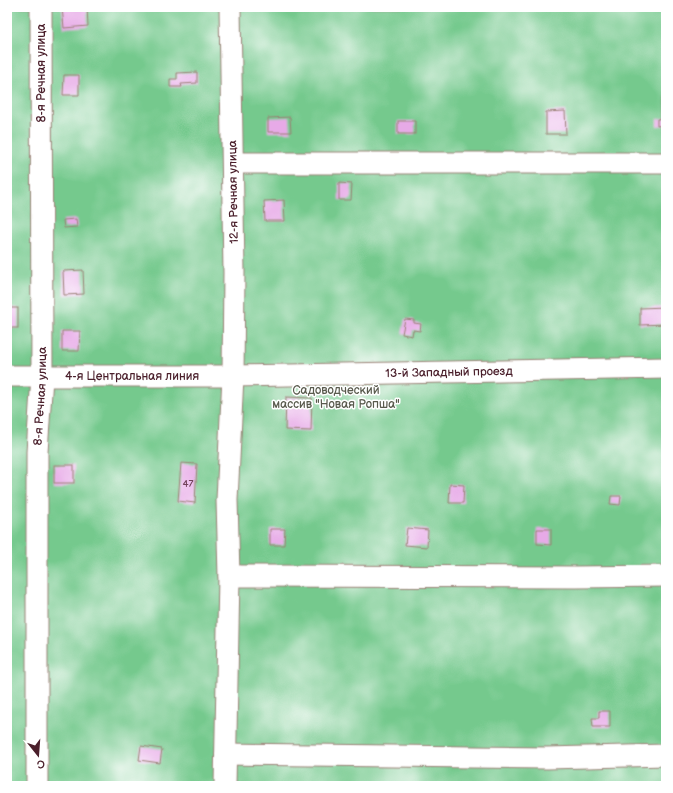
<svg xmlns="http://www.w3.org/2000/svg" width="673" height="793" font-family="'Balsamiq Sans',sans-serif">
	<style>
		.green { fill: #75c98d; stroke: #60745c }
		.building { fill: #e7aae7 }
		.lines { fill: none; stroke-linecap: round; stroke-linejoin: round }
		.minor-casing { stroke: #9a8075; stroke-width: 23 }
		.minor { stroke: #fff; stroke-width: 21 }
		.labels { text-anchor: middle; stroke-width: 3; stroke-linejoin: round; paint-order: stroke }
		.number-label { font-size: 10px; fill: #71425a }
		.street-label { font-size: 12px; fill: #4a1f2b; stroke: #fff }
		.park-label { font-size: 12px; fill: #595a4d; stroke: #fff }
	</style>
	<rect width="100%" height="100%" fill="#fff"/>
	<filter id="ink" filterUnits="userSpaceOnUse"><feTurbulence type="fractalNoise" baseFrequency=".025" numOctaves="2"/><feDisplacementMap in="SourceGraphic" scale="8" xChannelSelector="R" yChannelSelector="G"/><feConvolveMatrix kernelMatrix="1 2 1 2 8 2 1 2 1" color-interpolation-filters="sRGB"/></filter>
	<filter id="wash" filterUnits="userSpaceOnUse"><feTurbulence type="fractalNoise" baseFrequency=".012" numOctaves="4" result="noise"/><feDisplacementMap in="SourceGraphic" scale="16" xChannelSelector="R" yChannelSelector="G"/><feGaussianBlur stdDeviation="0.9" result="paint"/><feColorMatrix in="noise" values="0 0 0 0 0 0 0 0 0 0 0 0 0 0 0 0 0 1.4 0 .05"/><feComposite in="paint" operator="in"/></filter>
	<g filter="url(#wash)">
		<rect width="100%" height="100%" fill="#eae1bf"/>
		<rect class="green" x="7" y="7" width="659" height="779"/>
		<g id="blocks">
			<g class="building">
				<polygon points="62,7 87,7 88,26 64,28"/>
				<polygon points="197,72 197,83 181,84 182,87 170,87 170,79 177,79 177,73"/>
				<polygon points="64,75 79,75 79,95 63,95"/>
				<polygon points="7,77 10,77 9,90 7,90"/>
				<polygon points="565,111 566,134 546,134 546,112"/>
				<polygon points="290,117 291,132 268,132 268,118"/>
				<polygon points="666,118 666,125 657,126 657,119"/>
				<rect x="398" y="121" width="17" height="13"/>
				<polygon points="339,183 352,184 351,200 339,200"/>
				<polygon points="284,200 285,221 265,221 264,201"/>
				<polygon points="76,219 77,227 64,228 63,220"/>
				<polygon points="83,270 84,294 64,295 63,271"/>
				<polygon points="666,307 666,324 640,325 640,308"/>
				<rect x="7" y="308" width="11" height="20"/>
				<polygon points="405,319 414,320 414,323 421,324 420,331 413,330 412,336 402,334"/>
				<polygon points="62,331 80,331 79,351 62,351"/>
				<polygon points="286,397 312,398 311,431 285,430"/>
				<polygon points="181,463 197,464 195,503 178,501"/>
				<rect x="54" y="465" width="20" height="18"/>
				<polygon points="450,484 464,485 463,503 449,503"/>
				<polygon points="611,496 621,496 620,505 610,504"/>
				<polygon points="407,528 428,530 427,547 405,545"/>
				<polygon points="270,529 285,529 284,545 270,545"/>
				<polygon points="537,529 551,529 551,545 537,544"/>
				<polygon points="599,711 610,711 610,727 593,727 592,718 599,718"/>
				<polygon points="141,746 162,749 160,763 139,760"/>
			</g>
		</g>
	</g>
	<g filter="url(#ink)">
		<use href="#blocks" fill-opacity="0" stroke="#9a8075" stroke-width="1"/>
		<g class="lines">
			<defs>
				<g id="minor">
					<polyline points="233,163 666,163"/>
					<path id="s1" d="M7 376H233L666 368"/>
					<polyline points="229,576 576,577 666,576"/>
					<polyline points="226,754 547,758 666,755"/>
					<path id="s2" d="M37 786V452L42 377 41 7"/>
					<polyline points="225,786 229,576 227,500 233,376 234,273 230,7"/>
				</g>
			</defs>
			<use href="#minor" class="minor-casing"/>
			<use href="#minor" class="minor"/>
		</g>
	</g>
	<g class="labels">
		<g class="number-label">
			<text x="188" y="487">47</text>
		</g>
		<g class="street-label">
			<text transform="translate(41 73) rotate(-90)" y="4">8-я Речная улица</text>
			<text transform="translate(233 192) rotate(-91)" y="4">12-я Речная улица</text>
			<text dy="4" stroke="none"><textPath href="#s1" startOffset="442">13-й Западный проезд</textPath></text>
			<text dy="4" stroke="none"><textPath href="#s1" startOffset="125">4-я Центральная линия</textPath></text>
			<text dy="4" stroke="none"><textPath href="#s2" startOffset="390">8-я Речная улица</textPath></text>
		</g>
		<g class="park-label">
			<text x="336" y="394">Садоводческий<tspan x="336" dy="14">массив "Новая Ропша"</tspan></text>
		</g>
	</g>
	<rect width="673" height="793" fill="none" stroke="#fff" stroke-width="24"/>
	<g transform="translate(38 755) rotate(163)" stroke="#ffffff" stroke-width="3" paint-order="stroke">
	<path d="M0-3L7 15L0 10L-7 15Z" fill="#4a1f2b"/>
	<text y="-6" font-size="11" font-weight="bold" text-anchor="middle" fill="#4a1f2b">С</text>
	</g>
</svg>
